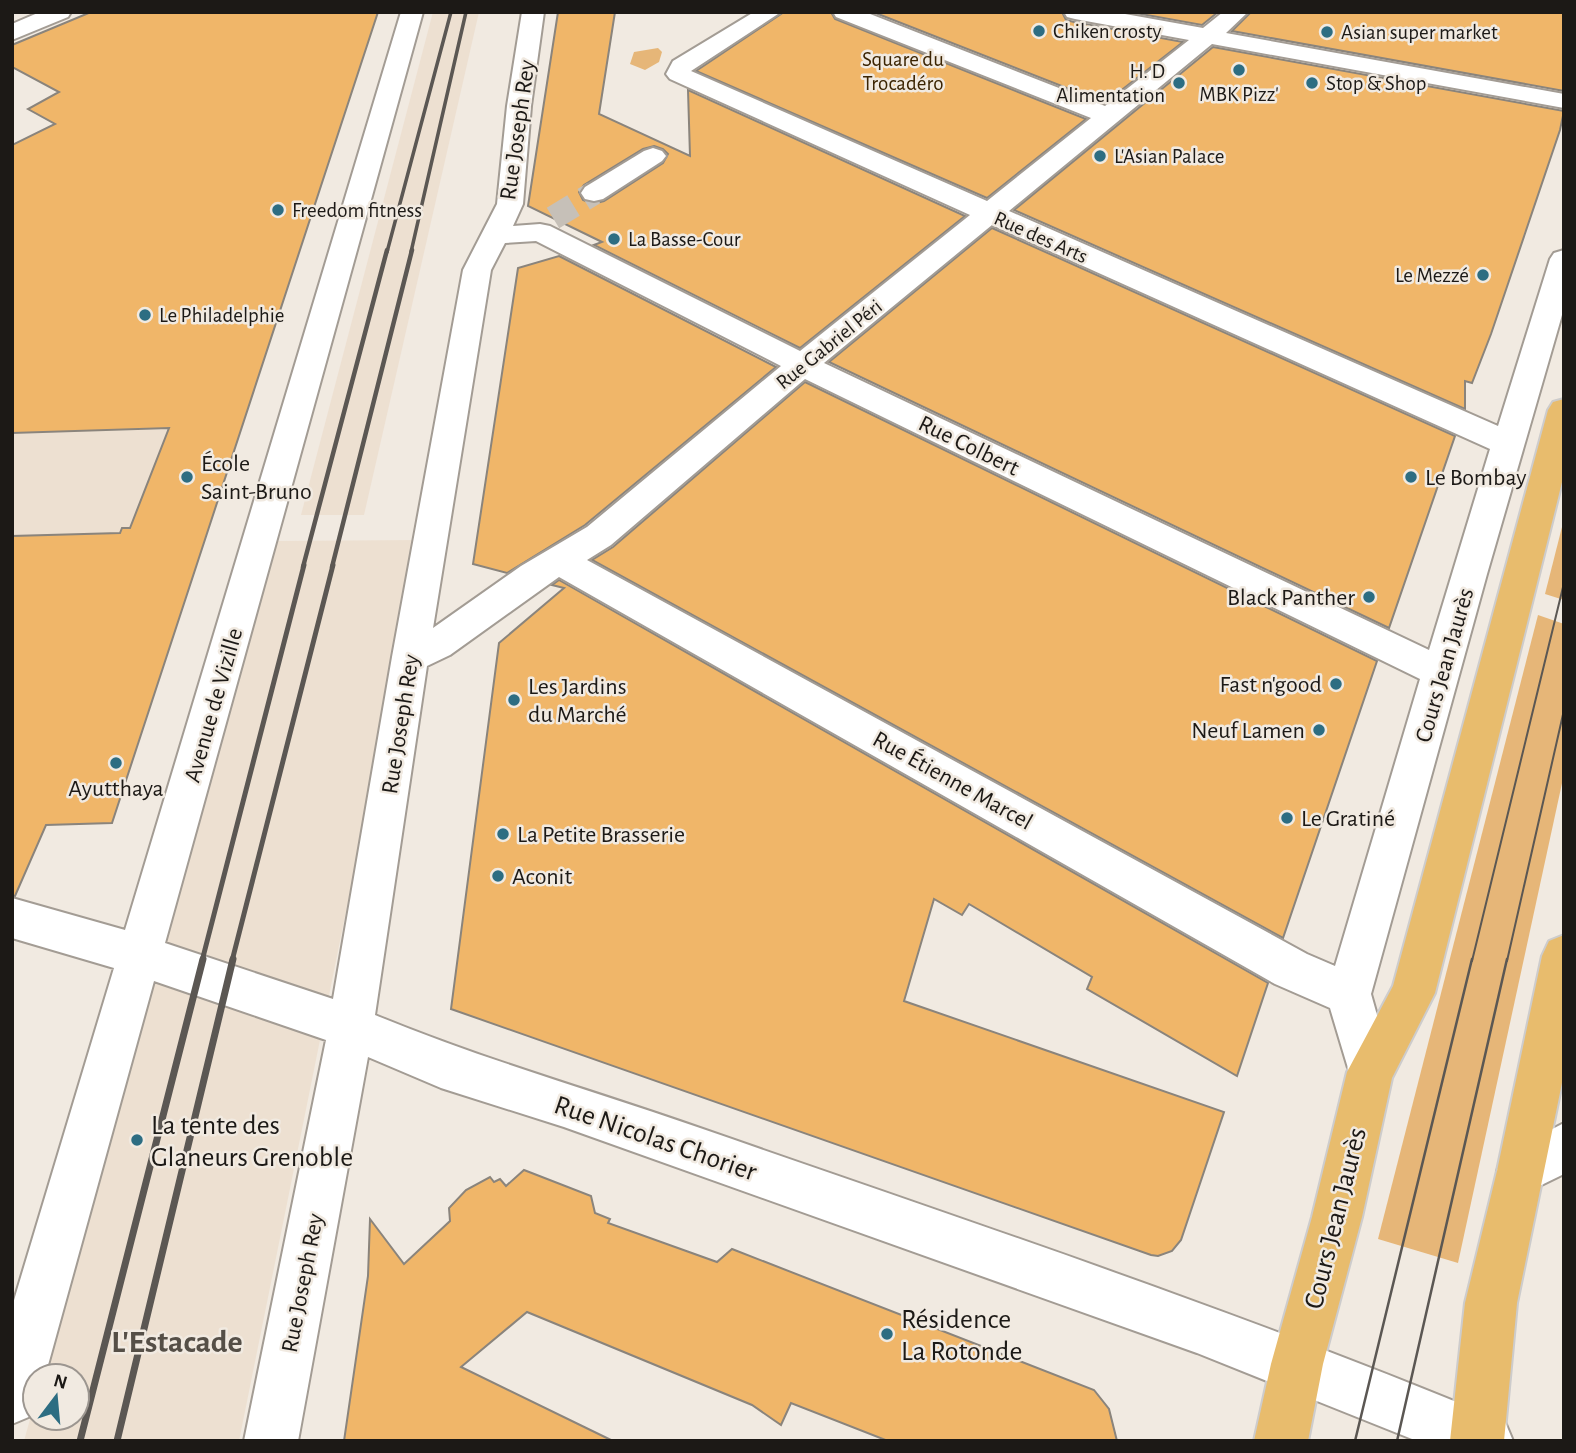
<svg xmlns="http://www.w3.org/2000/svg" width="1576" height="1453" font-family="'Alegreya Sans',sans-serif">
	<style>
		.built { fill: #ede0d1 }
		.green { fill: #e6b678 }
		.building { fill: #f0b669; stroke: #8a847c; stroke-width: 2; fill-rule: evenodd }
		.lines { fill: none; stroke-linecap: round; stroke-linejoin: round }
		.minor-tunnel { stroke: #c6c0b8; stroke-width: 24; stroke-dasharray: 24 12; stroke-linecap: butt }
		.minor-casing { stroke: #a39c94; stroke-width: 4 }
		.major-casing { stroke: #cdcccc; stroke-width: 4 }
		.minor { fill: #fff; fill-rule: evenodd }
		.major { fill: #e8bc6d; fill-rule: evenodd }
		.tram-far1 { stroke: #5b5753; stroke-width: 2 }
		.tram { stroke: #5b5753; stroke-width: 2.5 }
		.rail-far3 { stroke: #5b5753; stroke-width: 3.5 }
		.rail-far2 { stroke: #5b5753; stroke-width: 4.5 }
		.rail-far1 { stroke: #5b5753; stroke-width: 5 }
		.rail { stroke: #5b5753; stroke-width: 7 }
		.poi-dot { fill: #2d6d82; stroke: #f1eae1; stroke-width: 2.5 }
		.labels { text-anchor: middle; stroke-width: 5; stroke-linejoin: round; paint-order: stroke }
		.far-poi-label { font-size: 21px; fill: #1c1916; stroke: #f1eae1; text-anchor: start }
		.far-park-label { font-size: 21px; fill: #3b2402; stroke: #f1eae1 }
		.far-street-label { font-size: 21px; fill: #1c1916; stroke: #f1eae1 }
		.street-label { font-size: 24px; fill: #1c1916; stroke: #f1eae1 }
		.poi-label { font-size: 24px; fill: #1c1916; stroke: #f1eae1; text-anchor: start }
		.near-poi-label { font-size: 28px; fill: #1c1916; stroke: #f1eae1; text-anchor: start }
		.near-street-label { font-size: 28px; fill: #1c1916; stroke: #f1eae1 }
		.near-neighbourhood-label { font-size: 32px; font-weight: bold; fill: #554f47; stroke: #f1eae1 }
	</style>
	<rect width="100%" height="100%" fill="#f1eae1"/>
	<g class="built">
		<polygon points="433,12 479,12 364,515 301,515"/>
		<polygon points="269,340 204,542 12,548 12,347"/>
		<polygon points="421,540 239,1441 24,1441 35,1401 35,1418 77,1418 77,1376 42,1376 277,541"/>
	</g>
	<g class="green">
		<polygon points="658,48 662,52 659,62 645,70 630,64 634,52"/>
		<polygon points="1564,519 1564,600 1545,594"/>
		<polygon points="1538,615 1564,624 1564,774 1458,1263 1378,1239"/>
	</g>
	<g class="building">
		<polygon points="91,12 378,12 112,823 46,825 15,896 12,896 12,536 120,533 122,528 130,528 169,428 12,433 12,145 55,124 28,109 59,92 12,67 12,45"/>
		<path d="M558 12H615L599 114 690 156 688 90 965 216 800 348 594 245 602 242 528 206ZM654 146 663 149 668 154 663 163 604 201 593 204 583 200 579 192 584 185 643 149Z"/>
		<polygon points="784,12 831,12 835,19 1086,119 987,198 696,71"/>
		<polygon points="873,12 1062,12 1066,20 1074,22 1183,42 1105,103"/>
		<polygon points="1130,12 1218,12 1202,25"/>
		<polygon points="1251,12 1564,12 1564,91 1232,31"/>
		<polygon points="1213,47 1564,111 1560,130 1491,334 1472,383 1465,381 1465,409 1014,210"/>
		<polygon points="992,228 1455,436 1389,628 829,362"/>
		<polygon points="559,256 776,367 585,525 507,573 473,564 518,268"/>
		<polygon points="805,382 1377,661 1283,938 592,560 613,547"/>
		<polygon points="559,580 1268,983 1237,1076 1087,989 1092,977 969,904 962,915 934,899 904,1001 1224,1112 1181,1240 1172,1251 1158,1256 1151,1255 451,1009 499,643 564,588 552,585"/>
		<polygon points="524,1170 591,1196 595,1213 610,1219 608,1223 717,1262 732,1249 1094,1390 1109,1409 1117,1441 888,1441 791,1403 781,1425 752,1405 527,1312 461,1367 613,1441 344,1441 368,1276 370,1219 404,1264 450,1221 449,1208 466,1190 490,1177 494,1182 500,1179 506,1186"/>
	</g>
	<g class="lines">
		<polyline class="minor-tunnel" points="553,218 594,193"/>
		<defs>
			<g id="minor">
				<polygon points="40,12 71,12 68,17 12,40 12,24"/>
				<path d="M401 12H423L165 943 333 999 392 657 463 270 497 204 507 106 522 12H544L531 106 523 204 513 226 540 224 550 226 800 351 970 215 670 79 666 74 673 61 754 12H781L691 71 987 201 1091 118 836 17 833 12H865L1105 106 1189 40 1075 19 1067 17 1064 12H1114L1203 28 1223 12H1248L1226 33 1564 94V108L1212 44 1009 211 1498 426 1550 259 1554 253 1564 250V308L1487 574 1371 994 1393 1072 1386 1088 1370 1095 1354 1088 1330 1008 1275 984 559 577 450 655 427 666 375 1015C481 1059 592 1090 700 1128 970 1222 1241 1312 1505 1422L1513 1441H1417L1197 1353 564 1127 441 1088 368 1057 298 1441H244L326 1040 154 981 45 1376H35V1406L31 1416 12 1424V1307L114 968 12 938V898L125 930ZM992 225 1490 449 1429 650 824 363ZM536 241 781 366 587 527 521 566 433 628 491 270 505 243ZM805 379 1420 679 1335 966 1307 954 587 560 611 545Z"/>
				<polygon points="653,148 662,151 666,156 662,161 603,199 594,201 585,199 581,193 585,187 644,151"/>
				<polygon points="1564,1123 1564,1174 1521,1195 1504,1188 1497,1171 1504,1154"/>
			</g>
			<g id="major">
				<polygon points="1564,399 1564,474 1435,993 1392,1078 1362,1217 1323,1364 1308,1441 1254,1441 1271,1364 1312,1217 1347,1072 1393,986 1548,410 1553,402"/>
				<polygon points="1564,935 1564,1073 1517,1303 1504,1441 1450,1441 1465,1303 1497,1171 1542,956 1549,941"/>
			</g>
		</defs>
		<use href="#minor" class="minor-casing"/>
		<use href="#major" class="major-casing"/>
		<use href="#minor" class="minor"/>
		<use href="#major" class="major"/>
		<g class="tram-far1">
			<polyline points="1472,961 1564,583"/>
			<polyline points="1507,961 1564,710"/>
		</g>
		<g class="tram">
			<polyline points="1355,1441 1472,959"/>
			<polyline points="1397,1441 1507,959"/>
		</g>
		<g class="rail-far3">
			<polyline points="387,252 451,12"/>
			<polyline points="411,252 466,12"/>
		</g>
		<g class="rail-far2">
			<polyline points="303,567 387,250"/>
			<polyline points="332,567 412,250"/>
		</g>
		<g class="rail-far1">
			<polyline points="202,961 304,565"/>
			<polyline points="232,961 333,565"/>
		</g>
		<g class="rail">
			<polyline points="80,1441 203,959"/>
			<polyline points="117,1441 233,959"/>
		</g>
	</g>
	<g class="poi-dot">
		<circle cx="1039" cy="31" r="7"/>
		<circle cx="1327" cy="32" r="7"/>
		<circle cx="1239" cy="70" r="7"/>
		<circle cx="1179" cy="83" r="7"/>
		<circle cx="1312" cy="83" r="7"/>
		<circle cx="1100" cy="156" r="7"/>
		<circle cx="278" cy="210" r="7"/>
		<circle cx="614" cy="239" r="7"/>
		<circle cx="1483" cy="275" r="7"/>
		<circle cx="145" cy="315" r="7"/>
		<circle cx="187" cy="477" r="7"/>
		<circle cx="1411" cy="477" r="7"/>
		<circle cx="1369" cy="597" r="7"/>
		<circle cx="1336" cy="684" r="7"/>
		<circle cx="514" cy="700" r="7"/>
		<circle cx="1319" cy="730" r="7"/>
		<circle cx="116" cy="763" r="7"/>
		<circle cx="1287" cy="818" r="7"/>
		<circle cx="503" cy="834" r="7"/>
		<circle cx="498" cy="876" r="7"/>
		<circle cx="137" cy="1140" r="7"/>
		<circle cx="887" cy="1334" r="7"/>
	</g>
	<g class="labels">
		<g class="far-poi-label">
			<text x="1053" y="38">Chiken crosty</text>
			<text x="1341" y="39">Asian super market</text>
			<text x="1165" y="78" text-anchor="end">H. D<tspan x="1165" dy="24">Alimentation</tspan></text>
			<text x="1326" y="90">Stop &amp; Shop</text>
			<text x="1239" y="101" text-anchor="middle">MBK Pizz'</text>
			<text x="1114" y="163">L'Asian Palace</text>
			<text x="292" y="217">Freedom fitness</text>
			<text x="628" y="246">La Basse-Cour</text>
			<text x="1469" y="282" text-anchor="end">Le Mezzé</text>
			<text x="159" y="322">Le Philadelphie</text>
		</g>
		<g class="far-park-label">
			<text x="903" y="66">Square du<tspan x="903" dy="24">Trocadéro</tspan></text>
		</g>
		<g class="far-street-label">
			<text transform="translate(1041 237) rotate(24)" y="7">Rue des Arts</text>
			<text transform="translate(829 344) rotate(-39)" y="7">Rue Gabriel Péri</text>
		</g>
		<g class="street-label">
			<text transform="translate(517 130) rotate(-82)" y="8">Rue Joseph Rey</text>
			<text transform="translate(969 445) rotate(26)" y="8">Rue Colbert</text>
			<text transform="translate(1444 665) rotate(-74)" y="8">Cours Jean Jaurès</text>
			<text transform="translate(213 705) rotate(-74)" y="8">Avenue de Vizille</text>
			<text transform="translate(400 724) rotate(-81)" y="8">Rue Joseph Rey</text>
			<text transform="translate(953 780) rotate(29)" y="8">Rue Étienne Marcel</text>
			<text transform="translate(302 1283) rotate(-79)" y="8">Rue Joseph Rey</text>
		</g>
		<g class="poi-label">
			<text x="201" y="471">École<tspan x="201" dy="28">Saint-Bruno</tspan></text>
			<text x="1425" y="485">Le Bombay</text>
			<text x="1355" y="605" text-anchor="end">Black Panther</text>
			<text x="1322" y="692" text-anchor="end">Fast n'good</text>
			<text x="528" y="694">Les Jardins<tspan x="528" dy="28">du Marché</tspan></text>
			<text x="1305" y="738" text-anchor="end">Neuf Lamen</text>
			<text x="116" y="796" text-anchor="middle">Ayutthaya</text>
			<text x="1301" y="826">Le Gratiné</text>
			<text x="517" y="842">La Petite Brasserie</text>
			<text x="512" y="884">Aconit</text>
		</g>
		<g class="near-poi-label">
			<text x="151" y="1134">La tente des<tspan x="151" dy="32">Glaneurs Grenoble</tspan></text>
			<text x="901" y="1328">Résidence<tspan x="901" dy="32">La Rotonde</tspan></text>
		</g>
		<g class="near-street-label">
			<text transform="translate(656 1137) rotate(19)" y="10">Rue Nicolas Chorier</text>
			<text transform="translate(1334 1218) rotate(-76)" y="10">Cours Jean Jaurès</text>
		</g>
		<g class="near-neighbourhood-label">
			<text x="177" y="1352">L'Estacade</text>
		</g>
	</g>
	<rect width="1576" height="1453" fill="none" stroke="#1c1916" stroke-width="28"/>
	<g transform="translate(56 1397) rotate(16)"><circle r="33" fill="#f1eae1" stroke="#9c9690" stroke-width="2"/>
	<path d="M0-5L12 26L0 18L-12 26Z" fill="#2d6d82"/>
	<text y="-10" font-size="19" font-weight="bold" text-anchor="middle" fill="#1c1916">N</text>
	</g>
</svg>
